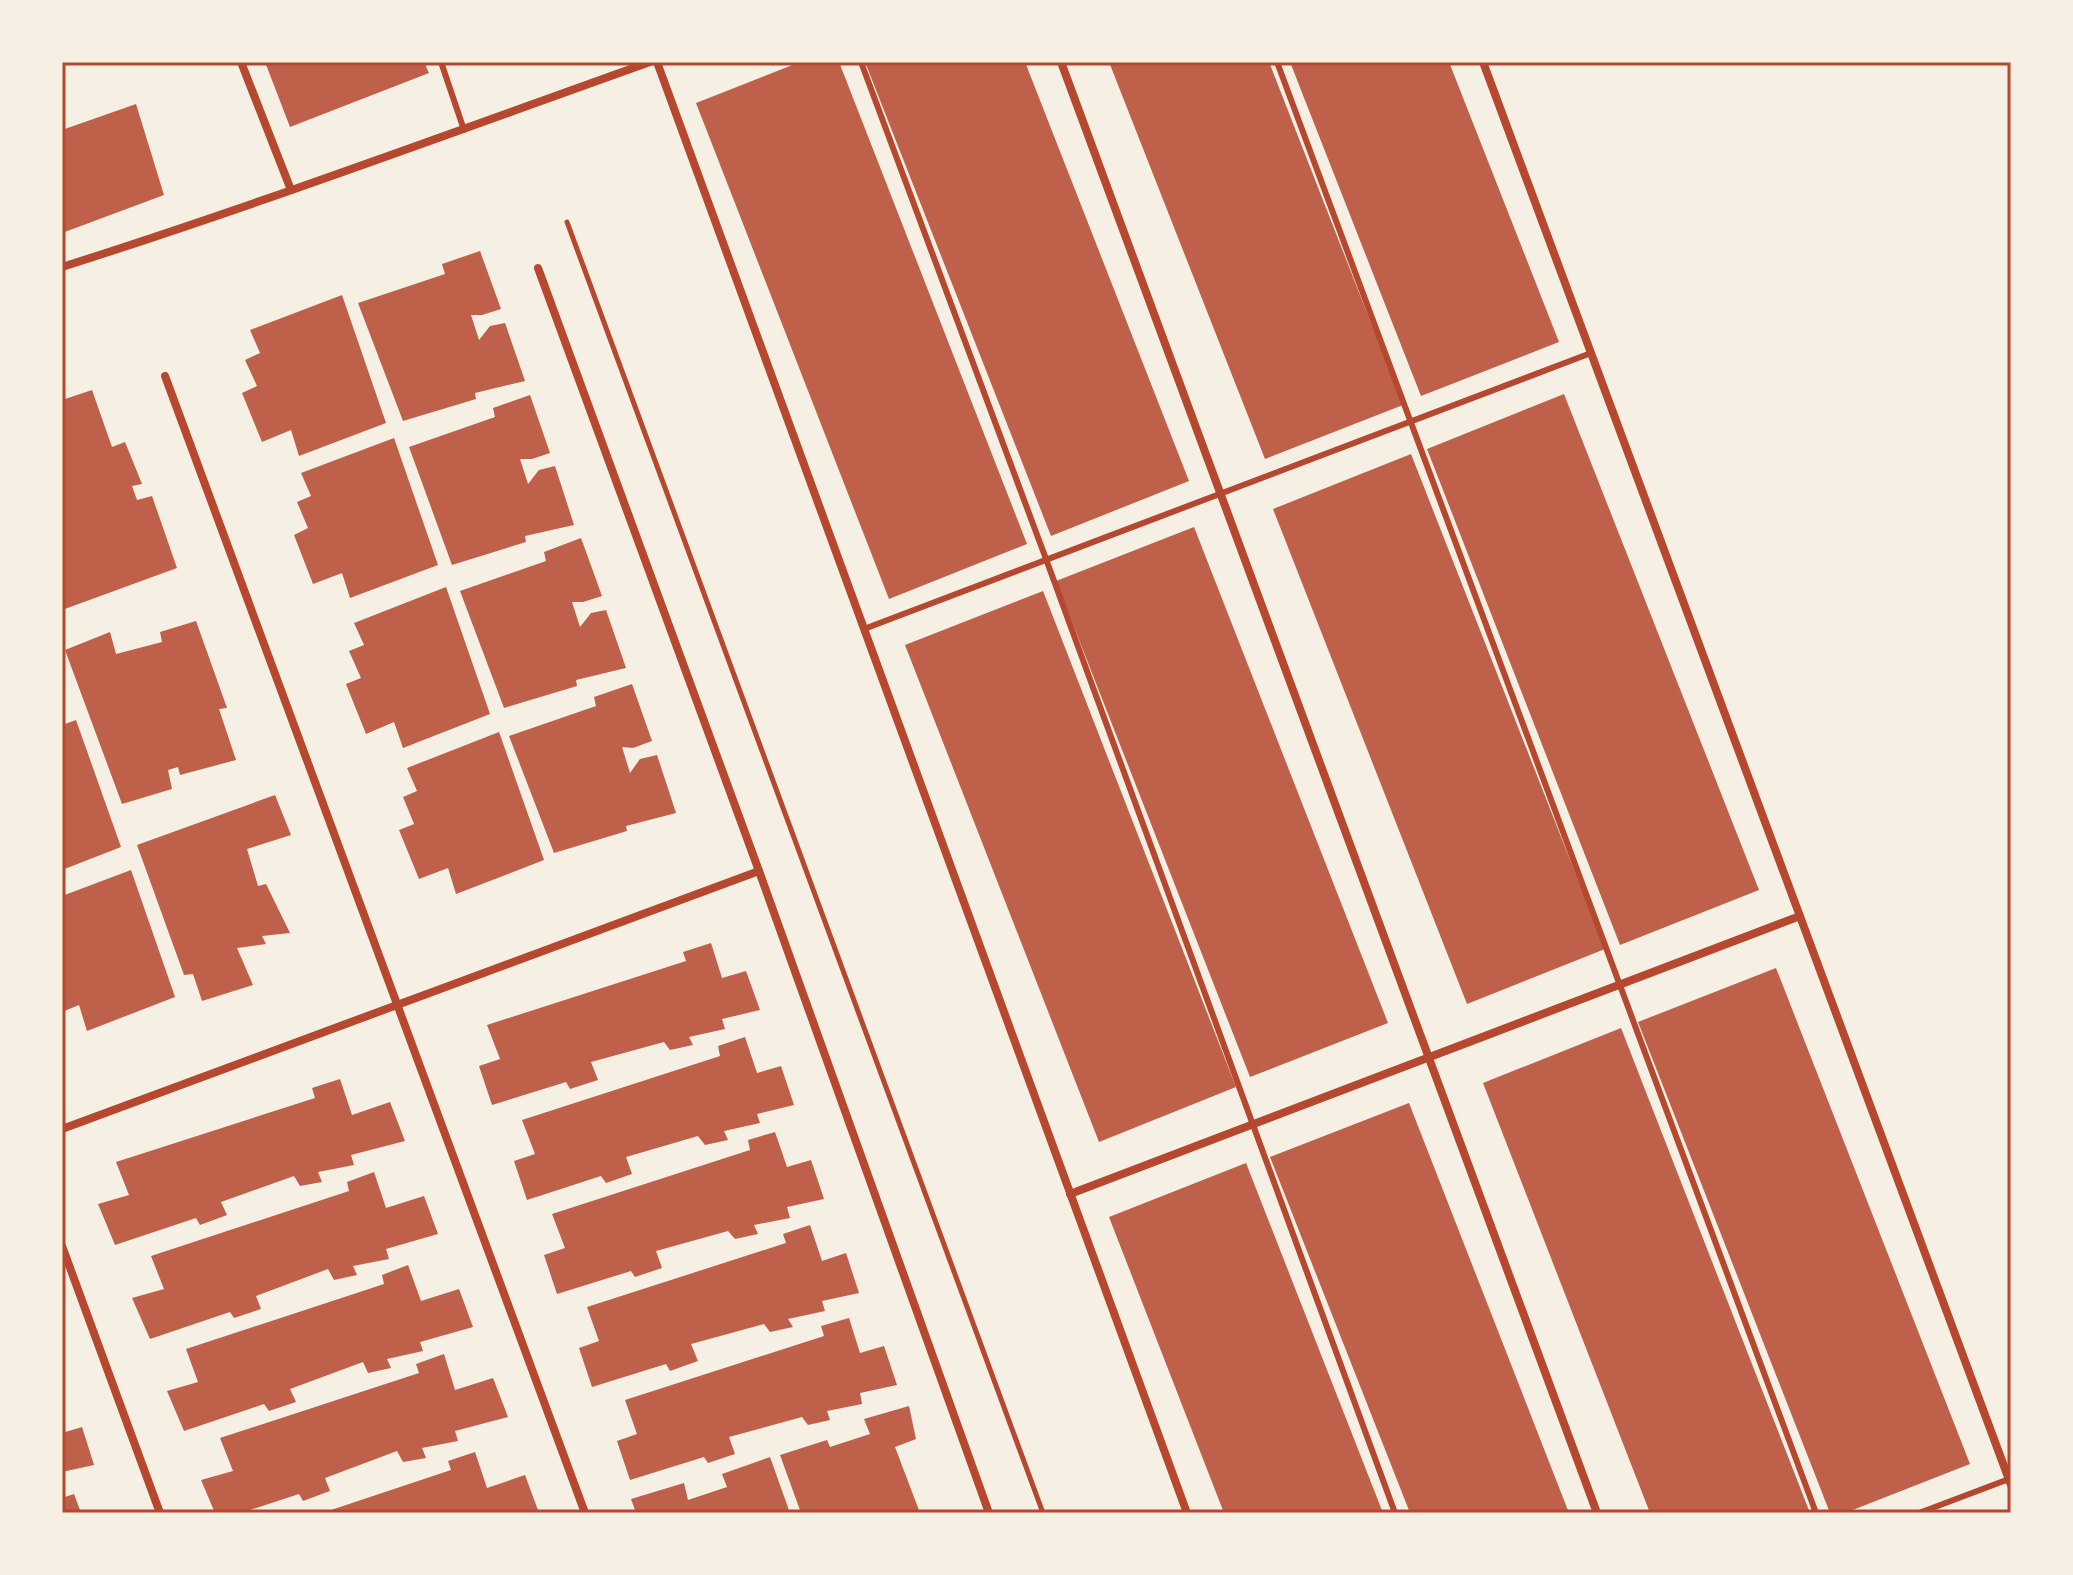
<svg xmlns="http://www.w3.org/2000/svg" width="2073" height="1575" font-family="'Open Sans',sans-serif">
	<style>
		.building { fill: #bf614a }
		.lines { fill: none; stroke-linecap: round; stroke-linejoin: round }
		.path { stroke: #b5482f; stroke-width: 5 }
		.service { stroke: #b5482f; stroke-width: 6 }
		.minor { stroke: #b5482f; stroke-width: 8 }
		.neatline { fill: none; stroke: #b5482f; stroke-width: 3 }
	</style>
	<rect width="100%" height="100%" fill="#f6efe4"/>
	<g class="building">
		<polygon points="265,62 424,62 429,73 290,127"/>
		<polygon points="800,62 839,62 1027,544 889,599 696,103"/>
		<polygon points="865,62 1025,62 1189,481 1051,536"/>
		<polygon points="1109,62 1269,62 1403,405 1265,459"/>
		<polygon points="1290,62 1449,62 1559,342 1421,396"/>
		<polygon points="136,104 164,195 62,233 62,130"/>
		<polygon points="480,251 501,309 482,315 471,315 479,340 490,326 505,323 525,381 475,393 476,399 403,421 358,303 445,274 442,264"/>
		<polygon points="342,295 386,423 299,456 291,430 262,442 242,393 257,386 245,360 260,353 250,330"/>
		<polygon points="92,390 112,447 125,442 142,484 132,486 137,500 152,496 177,568 62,610 62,400"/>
		<polygon points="1564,394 1759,890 1620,945 1427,449"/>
		<polygon points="530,395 550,453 532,459 520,459 528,484 539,470 555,466 574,525 525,536 526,542 452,565 409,447 495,417 493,408"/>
		<polygon points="394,438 438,565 350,598 342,573 313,584 294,535 308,528 297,502 311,496 301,473"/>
		<polygon points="1411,454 1605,949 1467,1004 1273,509"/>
		<polygon points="1194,527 1388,1023 1250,1077 1056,581"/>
		<polygon points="581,538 602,596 583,602 572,602 580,627 591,613 606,610 626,668 576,680 577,686 504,708 460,591 546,561 544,552"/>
		<polygon points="446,587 490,714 403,748 394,722 366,734 346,684 361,678 349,651 364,645 354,623"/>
		<polygon points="1043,591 1236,1087 1099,1142 905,645"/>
		<polygon points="196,621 227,708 219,709 236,760 180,775 178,767 168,770 172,789 122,804 65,650 110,632 116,654 162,642 160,632"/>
		<polygon points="632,684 652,741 633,748 622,747 630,773 640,759 657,755 676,813 626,826 627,831 554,853 509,736 596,706 594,697"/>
		<polygon points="76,720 121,847 62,870 62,725"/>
		<polygon points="499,732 544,860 456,894 448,868 419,879 399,830 414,824 403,797 417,791 407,768"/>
		<polygon points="275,795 291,835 247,849 258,886 266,884 290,933 262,936 266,944 237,948 253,985 202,1001 193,974 184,975 137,845"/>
		<polygon points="131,870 175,997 87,1031 79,1005 62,1012 62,896"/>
		<polygon points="711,943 722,978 746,971 760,1010 722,1019 725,1029 689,1037 693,1045 670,1050 664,1042 591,1062 598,1080 570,1089 566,1082 492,1105 479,1066 500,1059 487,1025 686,961 683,952"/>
		<polygon points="1776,968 1970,1464 1845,1513 1830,1513 1638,1022"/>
		<polygon points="1621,1028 1810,1513 1650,1513 1483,1083"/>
		<polygon points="745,1037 757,1073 781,1066 794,1105 757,1114 760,1123 724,1131 728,1140 705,1145 698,1136 626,1157 632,1174 606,1183 601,1176 527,1200 514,1161 535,1154 522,1120 720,1056 718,1046"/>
		<polygon points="340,1079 352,1115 390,1102 405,1141 351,1155 354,1165 318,1172 322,1182 300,1186 294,1176 221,1202 227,1215 200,1225 196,1218 115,1245 98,1204 129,1195 116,1162 315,1098 312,1088"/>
		<polygon points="1409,1103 1569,1513 1410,1513 1270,1157"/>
		<polygon points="775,1132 787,1167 811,1160 824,1199 787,1207 790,1218 754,1225 758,1234 735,1239 728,1231 656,1251 662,1268 635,1277 631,1271 557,1294 544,1255 565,1248 552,1214 750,1150 748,1140"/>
		<polygon points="1246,1163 1383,1513 1224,1513 1109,1217"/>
		<polygon points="374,1172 386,1208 424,1196 438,1234 386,1249 389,1259 353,1266 357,1275 334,1280 328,1269 256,1296 261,1309 234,1318 230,1312 150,1339 132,1298 164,1289 151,1256 349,1191 347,1182"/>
		<polygon points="810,1225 822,1261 846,1253 859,1293 822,1301 825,1311 788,1319 793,1327 770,1332 764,1324 691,1344 698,1361 670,1371 666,1364 592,1387 579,1348 599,1341 587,1307 786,1243 783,1234"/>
		<polygon points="408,1265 421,1301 459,1289 473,1327 420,1342 423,1351 387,1359 391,1368 368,1373 363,1362 290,1389 296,1402 269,1411 264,1404 184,1431 167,1391 198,1382 186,1349 384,1284 382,1275"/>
		<polygon points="849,1318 860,1353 884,1346 897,1385 860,1393 862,1404 827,1411 830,1420 808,1425 802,1417 729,1437 735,1454 708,1463 704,1457 630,1480 617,1441 637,1434 625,1400 824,1336 821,1326"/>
		<polygon points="444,1354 455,1390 493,1378 508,1417 455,1431 458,1441 422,1448 426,1458 403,1462 397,1451 325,1478 330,1491 303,1501 299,1494 241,1513 215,1513 201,1480 233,1471 220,1438 419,1373 416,1364"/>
		<polygon points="909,1406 916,1439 895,1447 920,1513 801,1513 780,1455 827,1440 830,1447 870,1434 864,1419"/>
		<polygon points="82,1427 94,1465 62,1472 62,1433"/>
		<polygon points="475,1452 487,1488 525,1475 539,1513 322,1513 451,1470 448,1461"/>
		<polygon points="770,1457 790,1513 636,1513 631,1499 684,1483 688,1500 727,1487 722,1474"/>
		<polygon points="74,1494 81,1513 62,1513 62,1498"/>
	</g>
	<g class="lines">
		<polyline class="path" points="567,222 1043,1513"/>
		<g class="service">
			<polyline points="441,62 464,130"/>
			<polyline points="861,62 1046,559 1395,1513"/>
			<polyline points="1277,62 1816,1513"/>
			<polyline points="864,629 1591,353"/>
			<polyline points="1919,1513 2009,1479"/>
		</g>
		<g class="minor">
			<polyline points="241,62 291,190"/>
			<polyline points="657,62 1187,1513"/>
			<polyline points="1061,62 1597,1513"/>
			<polyline points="1483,62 2011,1485"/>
			<path d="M62 267C260 204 454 132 650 62"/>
			<polyline points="538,268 759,871 989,1513"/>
			<polyline points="165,376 585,1513"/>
			<polyline points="62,1129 759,871"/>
			<polyline points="1070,1194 1800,916"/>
			<polyline points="62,1246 160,1513"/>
		</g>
	</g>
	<rect width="2073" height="1575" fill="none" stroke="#f6efe4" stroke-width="128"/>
	<rect x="64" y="64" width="1945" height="1447" class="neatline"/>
</svg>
